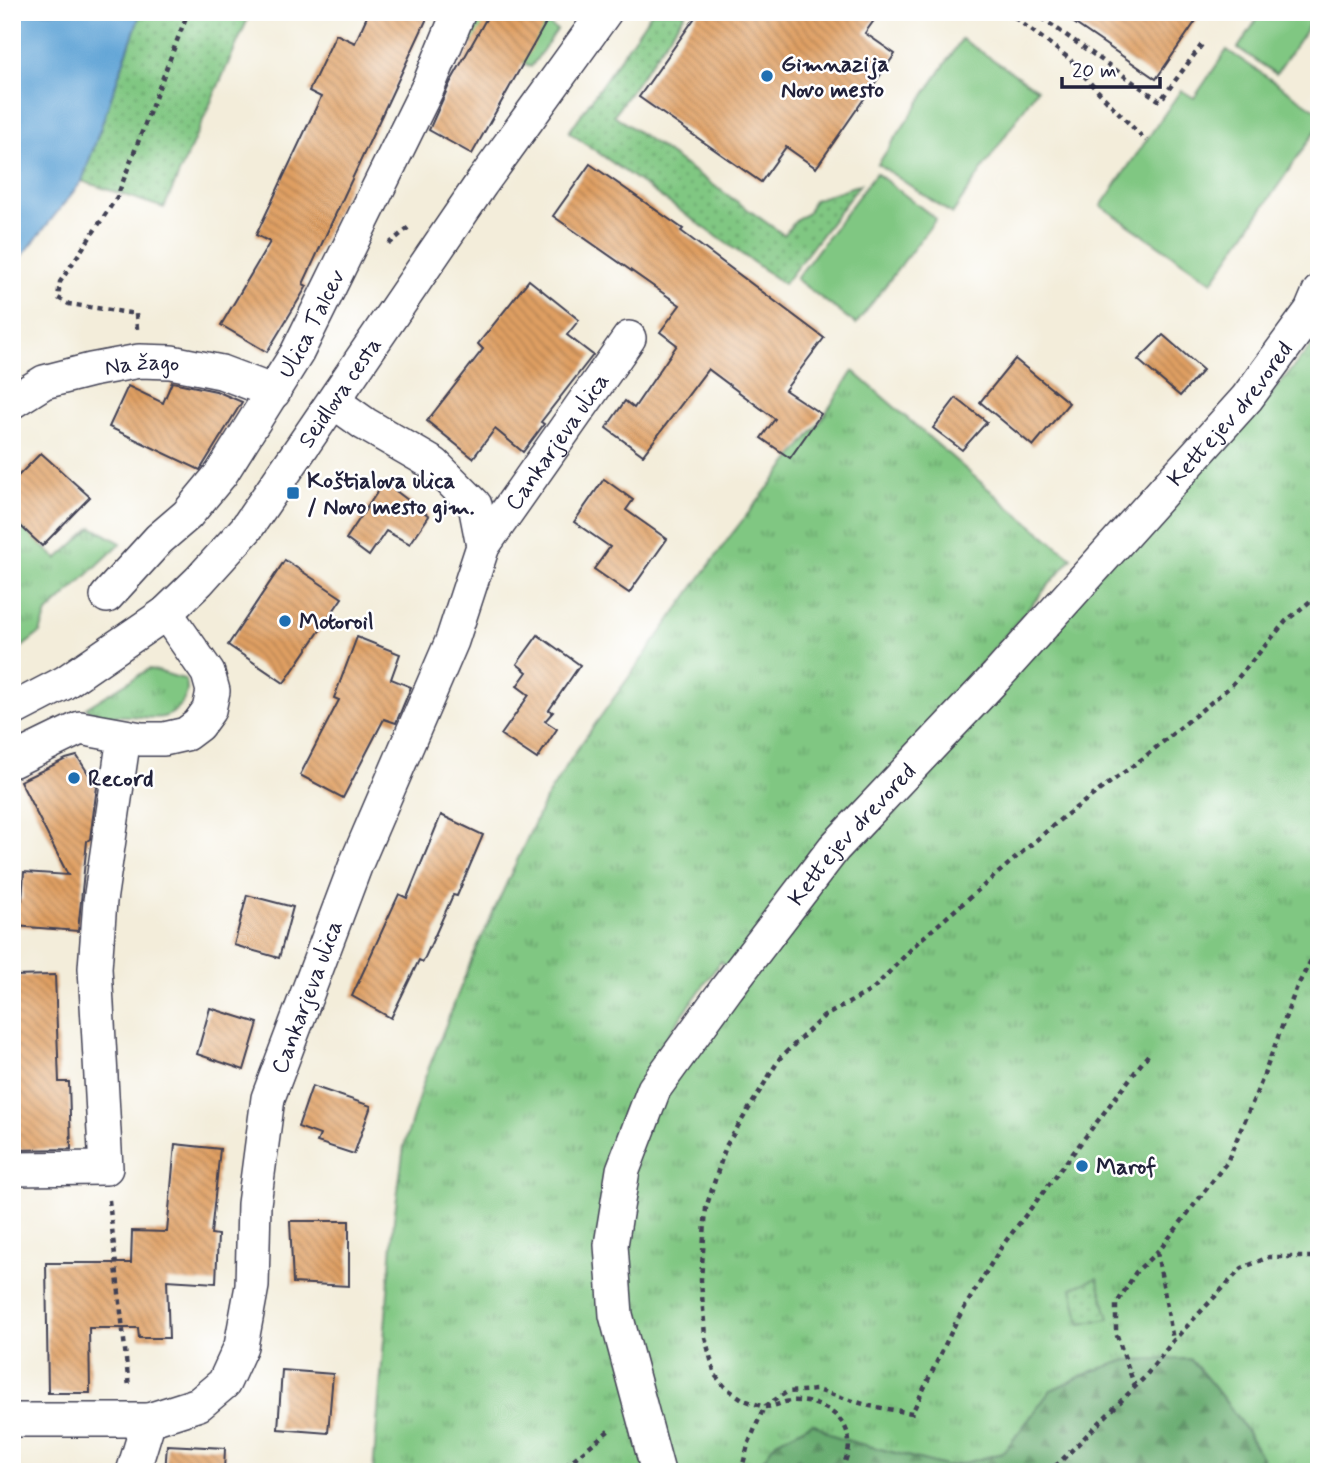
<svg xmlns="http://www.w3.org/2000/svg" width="1331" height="1484" font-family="Mynerve,sans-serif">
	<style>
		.grass { fill: url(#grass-tufts); stroke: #51745e; stroke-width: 2; fill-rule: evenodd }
		.forest { fill: url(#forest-firs); stroke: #456756; stroke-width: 2 }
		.park { fill: url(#park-dots); stroke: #51745e; stroke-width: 2 }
		.garden { fill: #80c782; stroke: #51745e; stroke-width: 2 }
		.water { fill: #63a6d7; stroke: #426489; stroke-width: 2 }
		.building { fill: url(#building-back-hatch) }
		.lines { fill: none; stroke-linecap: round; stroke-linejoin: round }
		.minor-casing { stroke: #414053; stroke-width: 36 }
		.path { stroke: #414053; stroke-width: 4.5; stroke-dasharray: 5 5; stroke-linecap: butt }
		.minor { stroke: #fff; stroke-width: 33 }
		.poi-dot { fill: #1f6fb2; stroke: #fff; stroke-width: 2.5 }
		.labels { text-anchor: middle; stroke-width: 5; stroke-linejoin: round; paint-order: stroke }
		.poi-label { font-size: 23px; font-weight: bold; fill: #22223b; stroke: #fff; text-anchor: start }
		.street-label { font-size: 23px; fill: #22223b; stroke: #fff }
	</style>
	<defs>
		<pattern id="grass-tufts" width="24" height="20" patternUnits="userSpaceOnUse" patternTransform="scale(1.75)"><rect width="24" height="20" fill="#80c782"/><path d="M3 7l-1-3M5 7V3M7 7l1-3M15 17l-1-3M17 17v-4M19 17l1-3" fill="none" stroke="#68a16c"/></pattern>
		<pattern id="forest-firs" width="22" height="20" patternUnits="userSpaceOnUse" patternTransform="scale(1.75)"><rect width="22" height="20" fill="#68ac70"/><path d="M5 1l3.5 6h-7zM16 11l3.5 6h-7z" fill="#558c5d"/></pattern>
		<pattern id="park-dots" width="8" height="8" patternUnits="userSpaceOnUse" patternTransform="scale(1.75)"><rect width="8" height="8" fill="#80c782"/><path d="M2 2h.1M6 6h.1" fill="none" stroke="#68a16c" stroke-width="1.8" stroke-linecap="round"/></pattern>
		<pattern id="building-back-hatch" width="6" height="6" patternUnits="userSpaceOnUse" patternTransform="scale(1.75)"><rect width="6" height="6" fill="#df9f62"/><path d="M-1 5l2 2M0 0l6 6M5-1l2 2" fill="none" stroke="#b48152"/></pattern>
	</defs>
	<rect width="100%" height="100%" fill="#fff"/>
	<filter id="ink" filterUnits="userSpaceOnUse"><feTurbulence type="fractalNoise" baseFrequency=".0143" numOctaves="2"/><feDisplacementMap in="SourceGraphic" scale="14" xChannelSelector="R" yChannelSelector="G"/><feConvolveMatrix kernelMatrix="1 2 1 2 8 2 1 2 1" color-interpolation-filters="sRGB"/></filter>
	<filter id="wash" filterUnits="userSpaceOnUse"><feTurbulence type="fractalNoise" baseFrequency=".00686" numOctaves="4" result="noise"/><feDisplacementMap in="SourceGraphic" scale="28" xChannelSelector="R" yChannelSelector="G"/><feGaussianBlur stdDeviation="1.57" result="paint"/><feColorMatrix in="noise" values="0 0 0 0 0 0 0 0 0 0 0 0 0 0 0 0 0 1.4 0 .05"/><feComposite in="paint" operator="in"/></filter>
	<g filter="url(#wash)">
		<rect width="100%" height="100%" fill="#f3edda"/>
		<g class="grass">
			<path d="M1319 333V1472H1269C1249 1429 1221 1393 1190 1359L1127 1360 1093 1371 1051 1390 1003 1453 949 1467 838 1438 813 1423 776 1442 754 1472H373L394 1219 404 1146 424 1080 473 956 545 800 578 748 731 535 820 422 853 371 1008 506 1072 558 886 774 1253 415 1308 350ZM721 961 742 994 682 1044 664 1041Z"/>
			<polygon points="12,518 57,559 92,527 121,543 47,613 40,633 12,655"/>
			<path d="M149 669C162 671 172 677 185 679 188 688 188 693 183 701 170 724 151 717 129 716 114 715 97 718 86 708Z"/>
		</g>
		<path class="forest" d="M1190 1359C1221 1393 1249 1430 1269 1472H754L776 1442 813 1423 838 1438 949 1467 1003 1453 1051 1390 1093 1371 1127 1360Z"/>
		<g class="park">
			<polygon points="141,12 251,12 164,208 82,181"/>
			<polygon points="652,12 686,12 614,115 784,235 798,218 807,214 814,200 860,184 784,284 569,132"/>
			<polygon points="1097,1278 1109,1319 1080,1324 1072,1288"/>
		</g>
		<g class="garden">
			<polygon points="474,12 528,12 557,30 531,67 478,36 472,44 464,35"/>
			<polygon points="1262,12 1318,12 1276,74 1238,48"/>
			<polygon points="962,39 1037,89 952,214 878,164"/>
			<polygon points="1227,50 1319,112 1319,126 1212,282 1101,206 1181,90 1194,98"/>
			<polygon points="876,173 936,219 856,324 796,279"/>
		</g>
		<polygon class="water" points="12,12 141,12 82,181 12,269"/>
		<g id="blocks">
			<g class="building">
				<polygon points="369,12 430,12 303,284 307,286 267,352 221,325 270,242 256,235 321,97 309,91 336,34 355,43"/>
				<polygon points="490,12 552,12 472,154 429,130 450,83"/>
				<polygon points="699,12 880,12 865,33 895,54 816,168 786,147 761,182 639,97"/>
				<polygon points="1058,12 1202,12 1156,79"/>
				<polygon points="590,164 683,229 681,231 824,338 785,390 821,414 790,458 761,438 775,419 708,369 643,455 606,428 625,401 634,408 677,345 660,332 680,305 553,216"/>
				<polygon points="529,280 579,320 567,335 593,355 541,422 544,424 523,452 495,429 473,458 427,421 483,349 478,344"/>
				<polygon points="1163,335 1203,370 1180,396 1138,360"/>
				<polygon points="1015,359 1069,403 1033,446 980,402"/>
				<polygon points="172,382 216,391 242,402 200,470 109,427 128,386 163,403"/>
				<polygon points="956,398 987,422 962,450 933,428"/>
				<polygon points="41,453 90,497 42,546 12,518 12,482"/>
				<polygon points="604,479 633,500 626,510 667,539 629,593 594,569 610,547 574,522"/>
				<polygon points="384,482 429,516 410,544 386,531 369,556 346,539"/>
				<polygon points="285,560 342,598 284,683 228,645"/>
				<polygon points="538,635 580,665 549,710 553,712 545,721 557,729 537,759 501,735 529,695 517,686 527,672 517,664"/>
				<polygon points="357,637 400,654 391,679 411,687 396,723 384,719 343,798 300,775 339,700 334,698"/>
				<polygon points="77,756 97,787 90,839 87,841 78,931 15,926 17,899 22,900 24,872 68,875 20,781 66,759"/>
				<polygon points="441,815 483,835 457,896 453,895 423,962 419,960 391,1018 352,996 399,894 407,898"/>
				<polygon points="247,895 293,907 279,958 234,945"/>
				<polygon points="55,975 59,1082 69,1082 71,1149 12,1150 12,976"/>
				<polygon points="210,1008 258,1023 244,1070 197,1054"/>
				<polygon points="312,1086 371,1106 354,1154 317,1142 320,1135 298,1127"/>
				<polygon points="175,1144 220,1149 211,1234 218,1235 216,1283 167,1280 169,1338 139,1338 138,1328 89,1328 90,1393 48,1393 46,1263 131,1263 132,1231 167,1232"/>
				<polygon points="290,1221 349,1221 349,1286 293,1283"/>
				<polygon points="282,1370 333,1374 328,1433 278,1429"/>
				<polygon points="167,1445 225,1448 224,1472 165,1472"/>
			</g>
		</g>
	</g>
	<g filter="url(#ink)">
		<use href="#blocks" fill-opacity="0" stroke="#414053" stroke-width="2"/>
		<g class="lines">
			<defs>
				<g id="minor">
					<path id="s1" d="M12 402 44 382 91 370 139 361 171 362 221 372 274 392"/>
					<path id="s2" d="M483 546 629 338"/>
					<path id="s3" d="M107 596 159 539 187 515 221 474 297 353 428 87 459 12"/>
					<path id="s4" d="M12 710 64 683 166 613 199 581 246 529 481 184 605 12"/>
					<polyline points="12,761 80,728 141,739 164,739 186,734 198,725 209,710 213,691 208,673 166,613"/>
					<polyline points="12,1169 106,1168 95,968 100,901 124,737"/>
					<path id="s5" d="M12 1420H149L199 1404 224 1383 241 1346 252 1286 254 1204 268 1098 356 864 452 641 483 546 475 505 434 464 365 424 334 402"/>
					<polyline points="133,1472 149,1420"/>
					<path id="s6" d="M658 1472 616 1315 611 1245 623 1170 654 1089 727 988 834 848 997 676 1247 398 1311 311 1319 292"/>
				</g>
			</defs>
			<use href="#minor" class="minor-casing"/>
			<g class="path">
				<polyline points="1007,12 1070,59 1092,85 1146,141"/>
				<polyline points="1033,12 1160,101 1203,43"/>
				<polyline points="952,18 959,12"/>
				<polyline points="389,244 409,227"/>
				<polyline points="137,329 136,314 69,304 58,298 60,282 117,197 188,12"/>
				<polyline points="1148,1055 1002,1246 957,1320 912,1413 870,1406 817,1390 787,1392 764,1407 744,1400 726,1388 715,1375 705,1337 701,1280 706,1208 726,1146 780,1058 823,1017 872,990 918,942 1062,818 1142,759 1231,686 1286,621 1319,594"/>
				<polyline points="109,1200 129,1387"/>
				<polyline points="1157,1252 1173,1340"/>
				<polyline points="1135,1387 1116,1333 1116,1305 1136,1272 1162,1247 1227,1162 1262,1080 1296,989 1319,945"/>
				<polyline points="558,1472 612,1428"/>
				<path d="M741 1472 748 1445 764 1407C775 1407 781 1402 790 1401 817 1399 850 1415 849 1445 849 1454 843 1463 843 1472"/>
				<polyline points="1047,1472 1059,1463 1144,1378 1173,1341 1242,1268 1269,1257 1319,1257"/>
			</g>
			<use href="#minor" class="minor"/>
		</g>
	</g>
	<g class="poi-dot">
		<circle cx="767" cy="76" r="7"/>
		<rect x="286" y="486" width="14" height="14" rx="3.5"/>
		<circle cx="285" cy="621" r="7"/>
		<circle cx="74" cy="778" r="7"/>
		<circle cx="1082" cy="1166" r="7"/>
	</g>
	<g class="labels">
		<g class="poi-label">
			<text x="781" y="71">Gimnazija<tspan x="781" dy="26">Novo mesto</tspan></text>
			<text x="307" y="488">Koštialova ulica<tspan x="307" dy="26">/ Novo mesto gim.</tspan></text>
			<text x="299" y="629">Motoroil</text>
			<text x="88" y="786">Record</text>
			<text x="1096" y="1174">Marof</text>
		</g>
		<g class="street-label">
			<text dy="8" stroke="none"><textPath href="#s3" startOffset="343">Ulica Talcev</textPath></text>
			<text dy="8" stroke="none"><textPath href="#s1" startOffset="138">Na žago</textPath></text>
			<text dy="8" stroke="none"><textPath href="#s4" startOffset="464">Seidlova cesta</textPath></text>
			<text dy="8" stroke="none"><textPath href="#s6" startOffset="1284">Kettejev drevored</textPath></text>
			<text dy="8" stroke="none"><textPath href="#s2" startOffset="128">Cankarjeva ulica</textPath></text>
			<text dy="8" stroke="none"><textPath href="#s6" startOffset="718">Kettejev drevored</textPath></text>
			<text dy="8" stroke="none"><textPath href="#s5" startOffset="621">Cankarjeva ulica</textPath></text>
		</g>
	</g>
	<rect width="1331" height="1484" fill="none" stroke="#fff" stroke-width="42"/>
	<path d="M1062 77v10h98v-10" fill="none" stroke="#22223b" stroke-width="3.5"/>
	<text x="1072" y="77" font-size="21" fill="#22223b" stroke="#ffffff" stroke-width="5" paint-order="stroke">20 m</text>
</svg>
